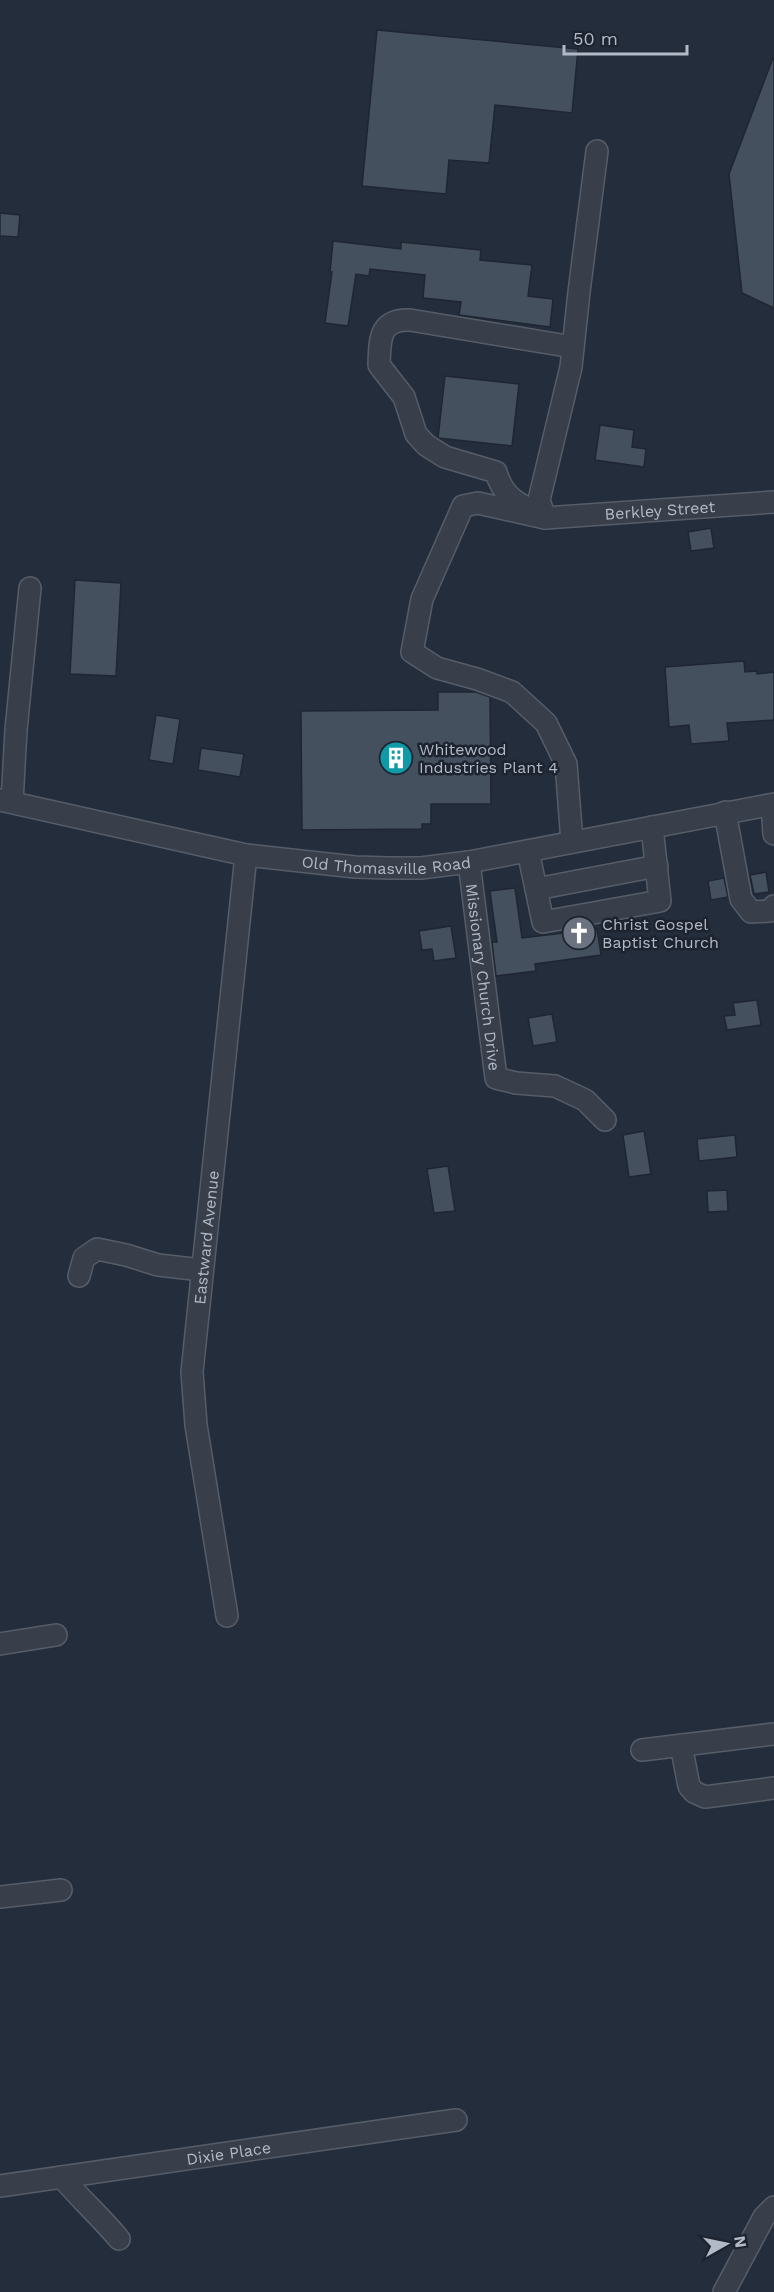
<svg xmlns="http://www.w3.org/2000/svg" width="774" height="2292" font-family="'Work Sans',sans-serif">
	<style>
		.building { fill: #45505f; stroke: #1f2632; stroke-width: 1.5 }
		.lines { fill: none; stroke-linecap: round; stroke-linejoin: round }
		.minor-casing { stroke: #565d69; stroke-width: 24 }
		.minor { stroke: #383f4b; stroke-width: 21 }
		.labels { text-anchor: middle; stroke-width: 5; stroke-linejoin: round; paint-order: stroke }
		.street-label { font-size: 16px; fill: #b3bac7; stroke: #1d2430 }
		.poi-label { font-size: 16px; fill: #b3bac7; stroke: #1d2430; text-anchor: start }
	</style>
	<rect width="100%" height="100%" fill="#242d3b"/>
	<g class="building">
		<polygon points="377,30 578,49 572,113 495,105 489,163 449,160 446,194 362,186"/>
		<polygon points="773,58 774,58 774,308 742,293 729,174"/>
		<polygon points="0,213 20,215 18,237 0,236"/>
		<polygon points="333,241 401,249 401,242 481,250 480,260 532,265 528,296 553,299 550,327 459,315 461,302 423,298 425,275 370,269 369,276 356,274 348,326 325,323 332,272 330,272"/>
		<polygon points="445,376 519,384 512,446 438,438"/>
		<polygon points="600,425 634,430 632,447 646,449 644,467 595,460"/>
		<polygon points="711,528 714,548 691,551 688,532"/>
		<polygon points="75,580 121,583 116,676 70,674"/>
		<polygon points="744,661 745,672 757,671 757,674 774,672 774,720 727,723 729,741 691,744 689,725 669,727 665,667"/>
		<polygon points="438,692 476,692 490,697 491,804 431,804 431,824 422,824 422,829 302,830 301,711 438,710"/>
		<polygon points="156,715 180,719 173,764 149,760"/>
		<polygon points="201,748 244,754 240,777 198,770"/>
		<polygon points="766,872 769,892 754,894 750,875"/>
		<polygon points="724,878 728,897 711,900 708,881"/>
		<polygon points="515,888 522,938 597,929 601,955 535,964 536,971 496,976 492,942 497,942 490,891"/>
		<polygon points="451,926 456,958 434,961 432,949 422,950 419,931"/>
		<polygon points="757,1000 761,1025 727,1030 724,1016 735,1015 733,1003"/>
		<polygon points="552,1014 557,1042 533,1046 528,1018"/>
		<polygon points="644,1131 651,1174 629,1177 623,1135"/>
		<polygon points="735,1135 737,1157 699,1161 697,1139"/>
		<polygon points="448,1166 455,1211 434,1213 427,1169"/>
		<polygon points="727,1190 728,1211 708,1212 707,1191"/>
	</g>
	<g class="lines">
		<defs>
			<g id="minor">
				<path d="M529 509C511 500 502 492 496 472L445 457 426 445 416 434 404 397 379 365C380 339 379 319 410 320L573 347"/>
				<polyline points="545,518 539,500 571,367 579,292 597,151"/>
				<path id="s1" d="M0 800 246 855 355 867 389 868H421L469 862 774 804"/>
				<polyline points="12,802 16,730 30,588"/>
				<polyline points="772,805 774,834"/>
				<polyline points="725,812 741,899 751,912 770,911 774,906"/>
				<path id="s2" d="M572 842 566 764 546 723 512 692 477 679 437 668 412 652 422 599 463 506 478 503 545 518 774 502"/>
				<polyline points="528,851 543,922 660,901 652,827"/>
				<path id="s3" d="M469 862 496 1078 516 1083 555 1086 585 1100 605 1120"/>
				<polyline points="536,889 657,866"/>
				<polyline points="79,1276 84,1258 97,1249 126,1255 158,1265 202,1270"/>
				<path id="s4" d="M227 1616 196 1425 192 1372 246 855"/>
				<polyline points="0,1644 56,1635"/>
				<polyline points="681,1745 689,1786 694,1792 705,1797 774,1788"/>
				<polyline points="642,1750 774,1734"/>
				<polyline points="0,1897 61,1890"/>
				<path d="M62 2177C80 2199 101 2217 119 2239"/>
				<path id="s5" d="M0 2186 456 2120"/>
				<polyline points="724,2292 764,2217 774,2207"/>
			</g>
		</defs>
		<use href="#minor" class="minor-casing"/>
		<use href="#minor" class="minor"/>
	</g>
	<defs>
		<symbol id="building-disc" viewBox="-11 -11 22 22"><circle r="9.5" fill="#0f9aa8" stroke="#1d2430"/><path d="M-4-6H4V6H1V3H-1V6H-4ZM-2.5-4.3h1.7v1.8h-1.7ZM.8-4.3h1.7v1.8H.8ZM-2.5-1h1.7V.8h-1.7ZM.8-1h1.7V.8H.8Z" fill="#fff"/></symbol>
		<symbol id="church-disc" viewBox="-11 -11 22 22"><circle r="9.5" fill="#6b7280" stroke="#1d2430"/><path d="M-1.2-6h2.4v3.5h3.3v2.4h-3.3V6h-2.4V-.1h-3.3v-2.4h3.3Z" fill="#fff"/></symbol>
	</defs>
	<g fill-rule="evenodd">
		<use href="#building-disc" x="377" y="739" width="38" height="38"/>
		<use href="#church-disc" x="560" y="914" width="38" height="38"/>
	</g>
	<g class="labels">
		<g class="street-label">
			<text dy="6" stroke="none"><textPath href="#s2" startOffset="633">Berkley Street</textPath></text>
			<text dy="6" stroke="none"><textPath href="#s1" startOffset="393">Old Thomasville Road</textPath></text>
			<text dy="6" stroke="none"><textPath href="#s3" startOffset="116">Missionary Church Drive</textPath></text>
			<text dy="6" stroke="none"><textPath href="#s4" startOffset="382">Eastward Avenue</textPath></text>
			<text dy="6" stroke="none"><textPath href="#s5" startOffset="231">Dixie Place</textPath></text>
		</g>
		<g class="poi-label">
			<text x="419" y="755">Whitewood<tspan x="419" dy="18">Industries Plant 4</tspan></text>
			<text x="602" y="930">Christ Gospel<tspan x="602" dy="18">Baptist Church</tspan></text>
		</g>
	</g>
	<g transform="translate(726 2244) rotate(81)" stroke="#1d2430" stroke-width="4.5" paint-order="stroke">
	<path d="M0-4.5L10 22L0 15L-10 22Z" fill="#b3bac7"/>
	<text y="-9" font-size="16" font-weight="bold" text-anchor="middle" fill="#b3bac7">N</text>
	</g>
	<path d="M564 45v9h123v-9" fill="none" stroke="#b3bac7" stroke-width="3"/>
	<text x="573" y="45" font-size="18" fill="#b3bac7" stroke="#1d2430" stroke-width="4.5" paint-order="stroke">50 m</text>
</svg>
